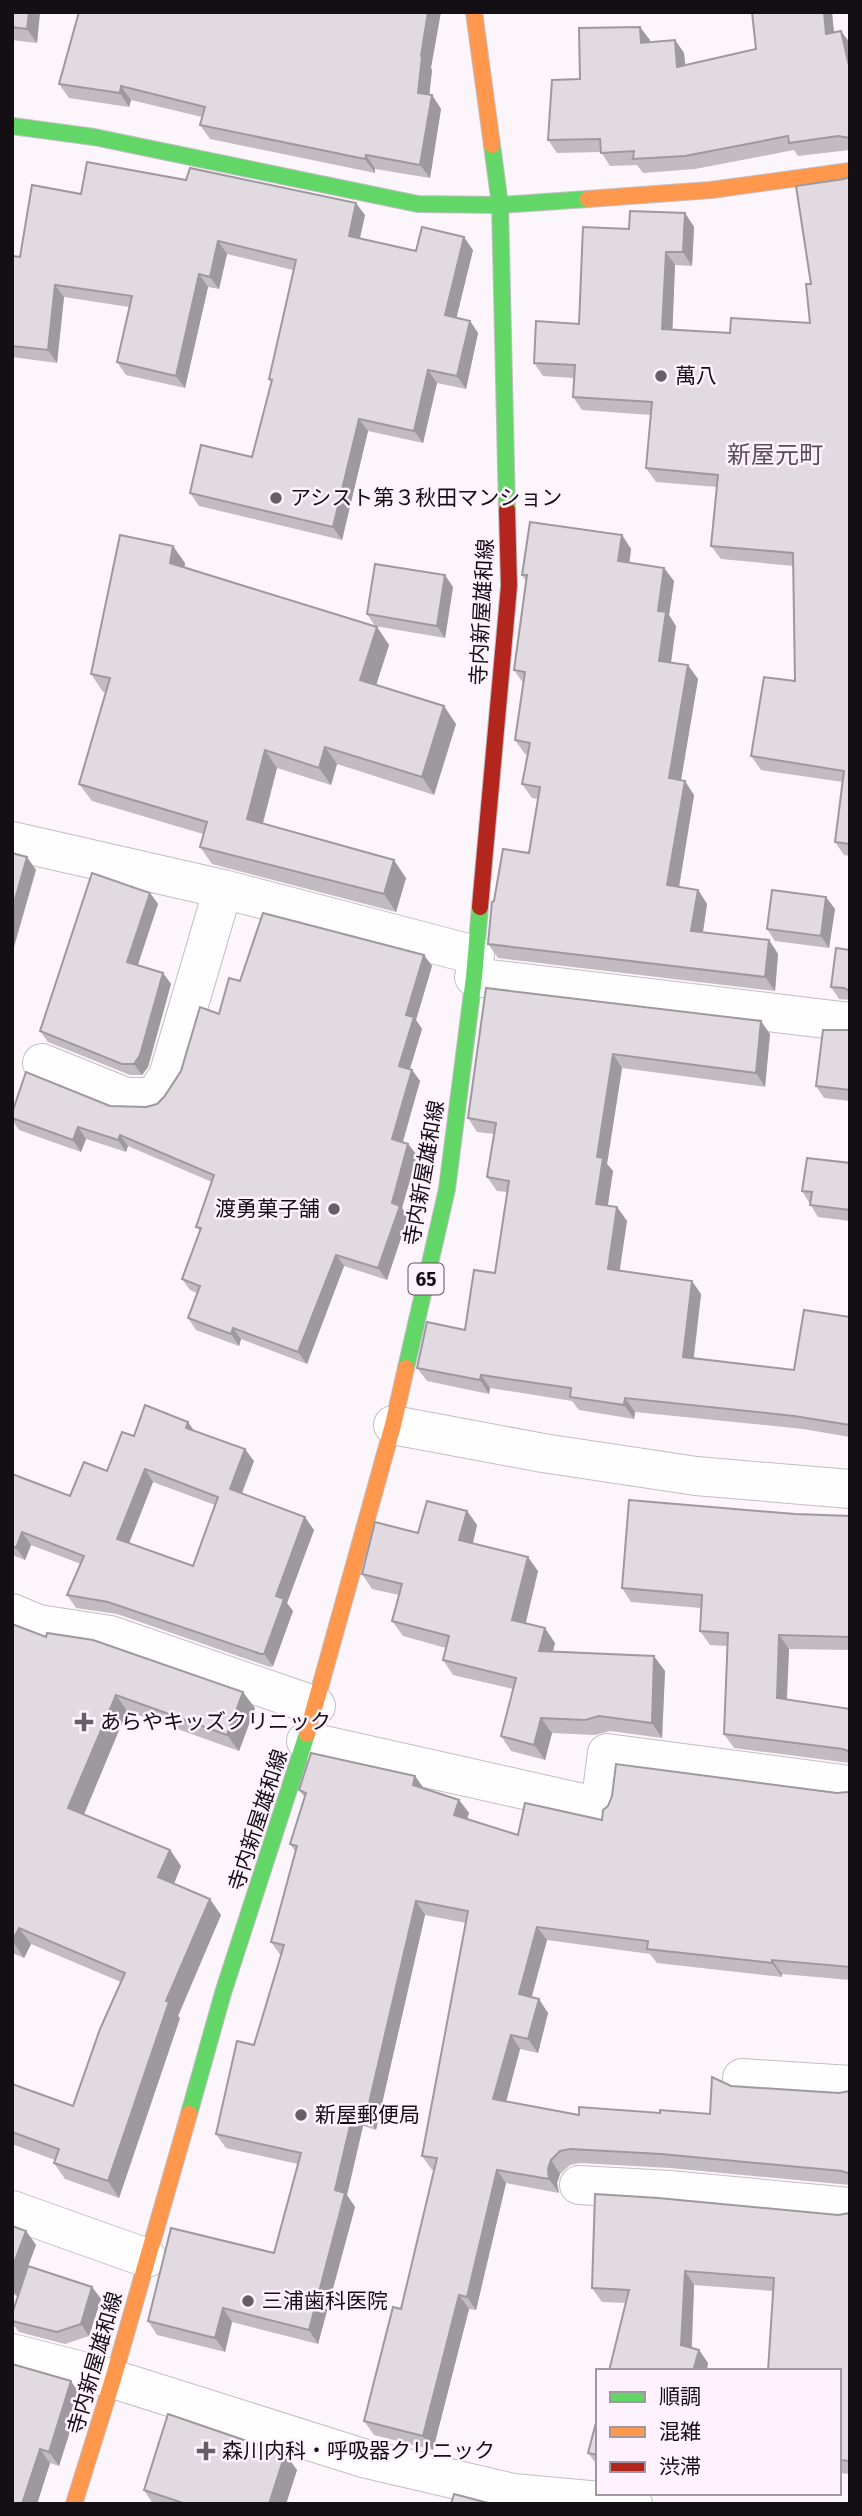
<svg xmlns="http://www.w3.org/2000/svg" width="862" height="2516" font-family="'Fira Sans','Noto Sans JP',sans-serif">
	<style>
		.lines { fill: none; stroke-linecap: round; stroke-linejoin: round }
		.street-casing { stroke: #c3bec3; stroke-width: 40 }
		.fast-casing { stroke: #c3bec3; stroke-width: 18 }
		.slow-casing { stroke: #c3bec3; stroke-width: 18 }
		.jam-casing { stroke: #c3bec3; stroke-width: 18 }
		.street { stroke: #fffeff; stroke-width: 38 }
		.fast { stroke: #63d668; stroke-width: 16 }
		.slow { stroke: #ff974d; stroke-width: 16 }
		.jam { stroke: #b3261e; stroke-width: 16 }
		.wall { fill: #c2bcc2; fill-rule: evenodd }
		.shaded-wall { fill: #9e999e }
		.building { fill: #e1dbe1; stroke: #9e999e; stroke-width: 2; fill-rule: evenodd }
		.poi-dot { fill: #656065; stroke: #fff2ff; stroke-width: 2.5 }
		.labels { text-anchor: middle; stroke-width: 5; stroke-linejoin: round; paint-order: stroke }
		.shield { fill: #fff2ff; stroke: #5a535a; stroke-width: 2 }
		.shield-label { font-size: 19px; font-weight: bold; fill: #140f14 }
		.poi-label { font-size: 21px; fill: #140f14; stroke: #fff2ff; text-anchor: start }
		.street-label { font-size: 21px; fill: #140f14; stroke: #fff2ff }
		.quarter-label { font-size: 24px; fill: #594c59; stroke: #fff2ff }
	</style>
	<rect width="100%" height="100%" fill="#fcf5fc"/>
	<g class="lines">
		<defs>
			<g id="street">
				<polyline points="12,841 223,889 475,955"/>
				<polyline points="474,977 850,1022"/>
				<polyline points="42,1063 126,1097 154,1097 168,1076 223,889"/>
				<polyline points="393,1425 543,1453 696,1476 850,1489"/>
				<polyline points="12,1613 38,1624 110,1635 316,1706"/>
				<polyline points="306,1741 600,1807 607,1753 850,1785"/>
				<polyline points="742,2078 850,2085"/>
				<polyline points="579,2185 669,2190 850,2207"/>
				<polyline points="12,2210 147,2258"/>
				<polyline points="12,2353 113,2379 363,2458 513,2493 633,2504"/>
			</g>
			<g id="fast">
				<polyline points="12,126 94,137 418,204 500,205 588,199"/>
				<polyline points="492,145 500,205 507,510"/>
				<polyline points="406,1368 447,1189 474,977 480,907"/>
				<polyline points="189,2114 223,1993 307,1734"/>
			</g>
			<g id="slow">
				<polyline points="474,12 492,145"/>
				<polyline points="588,199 711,190 850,171"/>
				<polyline points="307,1734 393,1425 406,1368"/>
				<polyline points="74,2504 113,2379 189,2114"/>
			</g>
			<polyline id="jam" points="480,907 509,586 507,510"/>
		</defs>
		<use href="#street" class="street-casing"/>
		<use href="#fast" class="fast-casing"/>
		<use href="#slow" class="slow-casing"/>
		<use href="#jam" class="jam-casing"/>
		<use href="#street" class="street"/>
		<use href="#fast" class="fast"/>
		<use href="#slow" class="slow"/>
		<use href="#jam" class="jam"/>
	</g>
	<g class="wall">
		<polygon points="12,12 40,12 37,43 12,40"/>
		<polygon points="752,12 832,12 834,32 850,43 850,150 798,156 794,150 695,169 643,173 637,165 610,166 601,152 557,153 548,140 580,79 650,40 650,42 675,40 684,53 685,65 756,49"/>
		<polygon points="431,68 432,70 429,95 432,95 441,109 430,178 375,169 375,173 210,139 200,125 202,117 131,100 129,107 69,98 59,84"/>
		<polygon points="850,177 850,856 844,855 835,842 843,782 761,770 751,756 795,681 794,566 721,559 711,546 717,487 656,482 646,468 651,415 582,410 573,397 574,378 543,376 534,363 579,324 629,229 685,213 694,227 692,266 675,265 672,330 730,333 810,323 811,284 844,179"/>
		<polygon points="81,194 365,215 360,239 416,251 473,250 456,318 470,321 478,333 466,389 437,383 423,443 368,431 342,540 199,506 190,493 252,457 271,382 269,379 293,270 227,254 219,289 208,287 185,388 126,375 117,362 129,307 64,297 57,363 12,357 12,256 20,257"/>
		<polygon points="622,535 631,549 629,562 664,568 674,581 669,615 676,626 671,663 698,679 681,780 694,795 679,887 698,890 707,904 703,932 769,940 778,954 775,991 498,958 488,944 494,901 529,853 538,799 532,798 522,784 527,755 525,754 515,740 523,683 514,670 526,581 522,575"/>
		<polygon points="185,563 185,568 377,627 389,645 376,685 456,724 434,795 337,764 331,785 277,768 263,824 406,878 396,912 212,864 200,847 203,834 92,801 79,784 106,692 103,692 91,674"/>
		<polygon points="453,587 445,638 375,626 367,614"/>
		<polygon points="150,893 158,904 138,965 163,973 171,984 148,1067 142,1075 130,1075 48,1042 40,1031"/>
		<polygon points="835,909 829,948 775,941 767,929"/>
		<polygon points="850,950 850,1000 839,999 831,987"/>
		<polygon points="424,955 432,966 416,1020 422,1029 410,1069 412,1070 420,1081 403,1142 417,1155 402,1208 408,1217 387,1280 344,1266 307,1364 241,1339 239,1346 196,1330 188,1318 197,1293 190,1290 182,1279 200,1231 196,1227 212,1182 128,1146 126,1152 86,1139 81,1152 19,1130 12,1120 12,1113 110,1106 146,1107 157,1104 164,1097 240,981"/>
		<polygon points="486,988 770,1034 765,1087 622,1068 607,1164 613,1171 607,1206 617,1207 627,1221 619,1270 701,1294 694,1358 794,1370 850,1317 850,1437 803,1429 635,1412 634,1419 579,1410 572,1401 490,1388 489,1394 427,1381 417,1368 465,1330 495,1273 507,1192 497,1191 487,1177 494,1134 477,1132 468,1118"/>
		<polygon points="850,1030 850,1101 824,1098 816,1086"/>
		<polygon points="850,1163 850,1221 818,1217 802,1191"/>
		<path d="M194 1430 254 1461 242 1494 314 1530 287 1603 293 1611 273 1666 270 1667 117 1614 76 1608 67 1595 81 1564 31 1545 25 1560 12 1555V1474L70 1496 107 1471 134 1436ZM153 1482 215 1505 193 1566 129 1543Z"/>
		<polygon points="467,1511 477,1525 473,1543 538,1571 525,1623 555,1643 553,1652 665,1671 662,1738 610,1731 595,1735 552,1733 545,1760 511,1751 501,1736 513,1689 453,1675 443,1660 446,1648 403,1636 392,1621 399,1595 372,1589 362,1574 418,1533"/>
		<polygon points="795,1514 850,1516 850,1650 789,1649 787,1700 850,1709 850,1763 734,1748 724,1734 727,1646 710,1645 700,1631 701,1608 631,1602 622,1588"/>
		<polygon points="12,1624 46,1637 255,1708 239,1751 127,1711 84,1814 170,1850 181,1866 174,1884 221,1915 178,2016 180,2018 119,2198 65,2179 54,2163 55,2160 12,2144 12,2084 73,2106 121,1982 31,1944 24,1958 12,1953"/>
		<polygon points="415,1776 424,1789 459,1800 469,1813 467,1819 518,1835 602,1820 837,1793 848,1792 850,1790 850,1980 782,1974 782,1977 657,1963 650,1954 547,1940 531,1997 548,2013 538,2053 520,2049 506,2102 579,2115 660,2113 710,2114 731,2086 839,2093 850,2091 850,2185 670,2168 580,2163 570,2165 560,2174 557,2183 559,2193 506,2183 476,2310 469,2309 433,2450 374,2435 364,2421 401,2309 434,2170 432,2170 422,2156 466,1923 425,1915 376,2130 363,2126 347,2195 355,2207 318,2344 232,2322 225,2352 157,2335 148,2321 274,2253 298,2164 226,2148 216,2134 254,2045 281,1956 271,1942 295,1851 290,1844 305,1798 299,1790"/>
		<polygon points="850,2213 850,2474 839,2473 839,2371 773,2291 694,2285 692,2348 699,2350 708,2363 626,2303 602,2302 592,2288 838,2215"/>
		<polygon points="12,2226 26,2231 36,2245 28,2266 92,2287 101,2299 89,2336 65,2344 19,2332 12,2323 12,2314 27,2270 17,2296 12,2294"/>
		<polygon points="12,2364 81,2396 59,2466 50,2463 37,2504"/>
		<polygon points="598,2415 598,2466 588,2453"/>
		<polygon points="285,2454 297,2470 286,2504 153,2504 144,2490"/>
	</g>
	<g class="shaded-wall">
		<polygon points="29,12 40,12 37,43 27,29"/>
		<polygon points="428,12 441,12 431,68 432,70 428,107 418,93 421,56"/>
		<polygon points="824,12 832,12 835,47 826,34"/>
		<polygon points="640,27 650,40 650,56 641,43"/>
		<polygon points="841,31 850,43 850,70"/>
		<polygon points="675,40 684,53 687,80 677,67"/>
		<polygon points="121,86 131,100 129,107 120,93"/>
		<polygon points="432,95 441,109 430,178 420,165"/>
		<polygon points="366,155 375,169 375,173 365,159"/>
		<polygon points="356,203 365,215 357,249 349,236"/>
		<polygon points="685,213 694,227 692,266 683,252"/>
		<polygon points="464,237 473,250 454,328 445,315"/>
		<polygon points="218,241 227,254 219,289 210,277"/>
		<polygon points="666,252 675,265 672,342 662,329"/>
		<polygon points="199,274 208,287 185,388 176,376"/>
		<polygon points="55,285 64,297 57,363 48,350"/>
		<polygon points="470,321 478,333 466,389 457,376"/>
		<polygon points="428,370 437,383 423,443 414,431"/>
		<polygon points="359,419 368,431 342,540 333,527"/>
		<polygon points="622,535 631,549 628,574 618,561"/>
		<polygon points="173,546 185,563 182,580 170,563"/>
		<polygon points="664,568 674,581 669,615 676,626 669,675 659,661 658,611"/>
		<polygon points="445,575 453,587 445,638 437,626"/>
		<polygon points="377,627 389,645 372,698 360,680"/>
		<polygon points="688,665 698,679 679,792 669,778"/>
		<polygon points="444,706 456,724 434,795 422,777"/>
		<polygon points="325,747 337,764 331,785 319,768"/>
		<polygon points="265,750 277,768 259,837 247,819"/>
		<polygon points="685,781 694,795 677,899 667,885"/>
		<polygon points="27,857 36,870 12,954 12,910"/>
		<polygon points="394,860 406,878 396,912 384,894"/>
		<polygon points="698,890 707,904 701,945 691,931"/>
		<polygon points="150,893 158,904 135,973 127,962"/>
		<polygon points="826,897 835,909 829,948 821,936"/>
		<polygon points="769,940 778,954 775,991 765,977"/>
		<polygon points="424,955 432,966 416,1020 422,1029 407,1078 399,1066 406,1015"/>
		<polygon points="163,973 171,984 148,1067 142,1075 134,1064"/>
		<polygon points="761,1021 770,1034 765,1087 756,1073"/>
		<polygon points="613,1054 622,1068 607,1164 613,1171 606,1218 596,1204 597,1157"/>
		<polygon points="412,1070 420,1081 400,1151 392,1139"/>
		<polygon points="78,1127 86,1139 81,1152 73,1140"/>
		<polygon points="120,1135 128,1146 126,1152 118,1140"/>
		<polygon points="408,1144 417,1155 402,1208 408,1217 387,1280 378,1268 392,1203"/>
		<polygon points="617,1207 627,1221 618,1282 608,1269"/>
		<polygon points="336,1255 344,1266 307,1364 298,1352"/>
		<polygon points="692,1281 701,1294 692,1370 683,1357"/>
		<polygon points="233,1328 241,1339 239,1346 231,1334"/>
		<polygon points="481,1375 490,1388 489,1394 480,1380"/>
		<polygon points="625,1398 635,1412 634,1419 624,1405"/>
		<polygon points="188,1422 197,1435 186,1428"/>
		<polygon points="245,1449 254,1461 238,1502 230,1489"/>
		<polygon points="145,1469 153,1482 126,1551 117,1539"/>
		<polygon points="467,1511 477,1525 470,1555 459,1540"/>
		<polygon points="305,1517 314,1530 287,1603 293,1611 273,1666 264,1654 276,1596"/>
		<polygon points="22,1532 31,1545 25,1560 16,1548"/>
		<polygon points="528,1557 538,1571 523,1635 512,1620"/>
		<polygon points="545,1628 555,1643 549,1666 539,1651"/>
		<polygon points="779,1635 789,1649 786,1712 777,1698"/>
		<polygon points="654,1656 665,1671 662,1738 652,1723"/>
		<polygon points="243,1692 255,1708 239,1751 227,1735"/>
		<polygon points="116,1695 127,1711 80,1824 68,1808"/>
		<polygon points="541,1718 552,1733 545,1760 534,1745"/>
		<polygon points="415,1776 425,1790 413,1785"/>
		<polygon points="459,1800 469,1813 464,1829 454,1815"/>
		<polygon points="170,1850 181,1866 170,1893 158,1877"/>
		<polygon points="210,1899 221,1915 178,2016 180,2018 119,2198 108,2181 166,2001"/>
		<polygon points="416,1901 425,1915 376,2130 366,2116"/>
		<polygon points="537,1927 547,1940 529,2007 519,1994"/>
		<polygon points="19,1928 31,1944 24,1958 13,1942"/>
		<polygon points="772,1960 782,1974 782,1977 772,1963"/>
		<polygon points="539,1999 548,2013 538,2053 528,2039"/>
		<polygon points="511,2035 520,2049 503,2113 493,2099"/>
		<polygon points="353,2113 363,2126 347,2195 355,2207 318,2344 309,2330 335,2190"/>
		<polygon points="551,2160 560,2174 557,2183 559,2193 549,2179 548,2169"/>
		<polygon points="497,2170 506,2183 476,2310 467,2297"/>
		<polygon points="26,2231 36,2245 17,2296 12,2288 12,2268"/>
		<polygon points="685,2271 694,2285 691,2359 681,2345"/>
		<polygon points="92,2287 101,2299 89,2336 81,2324"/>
		<polygon points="459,2295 469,2309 433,2450 423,2436"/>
		<polygon points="223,2308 232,2322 225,2352 215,2338"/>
		<polygon points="699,2350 708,2363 707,2371 693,2371"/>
		<polygon points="71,2381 81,2396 59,2466 49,2452"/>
		<polygon points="40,2449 50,2463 37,2504 22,2504"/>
		<polygon points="285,2454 297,2470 286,2504 269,2504"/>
	</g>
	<g class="building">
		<polygon points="12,12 29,12 27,29 12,27"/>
		<polygon points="79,12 428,12 421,56 422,57 418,93 432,95 420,165 366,155 365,159 200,125 205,107 121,86 120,93 59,84"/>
		<polygon points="752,12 824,12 826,34 841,31 850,70 850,138 838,136 789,143 788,136 685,156 633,159 634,151 601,153 600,139 548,140 552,80 580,79 579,28 640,27 641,43 675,40 677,67 756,49"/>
		<polygon points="87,162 186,180 190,168 356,203 349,236 416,251 422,227 464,237 445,315 470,321 457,376 428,370 414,431 359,419 333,527 190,493 201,445 252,457 272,380 269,379 296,260 218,241 210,277 199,274 176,376 117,362 132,296 55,285 48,350 12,346 12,256 20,257 32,185 81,194"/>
		<polygon points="850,177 850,844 835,842 844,771 751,756 764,677 795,681 793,553 711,546 718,475 646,468 652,402 573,397 575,365 534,363 536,321 579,324 583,227 629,229 630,211 685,213 683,252 666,252 662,329 730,333 731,318 810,323 806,284 811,284 796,186 844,179"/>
		<polygon points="530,522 622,535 618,561 664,568 658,611 666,612 659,661 688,665 669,778 685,781 667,885 698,890 691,931 769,940 765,977 488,944 492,902 494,901 503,849 529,853 540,787 522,784 530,743 515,740 525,672 514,670 527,575 522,575"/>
		<polygon points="120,535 173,546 170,563 377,627 360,680 444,706 422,777 325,747 319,768 265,750 247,819 394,860 384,894 200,847 207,822 79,784 110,678 91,674"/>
		<polygon points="375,564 445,575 437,626 367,614"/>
		<polygon points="12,853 27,857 12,910"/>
		<polygon points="92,873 150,893 127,962 163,973 140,1055 134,1064 122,1064 40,1031"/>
		<polygon points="772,890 826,897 821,936 767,929"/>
		<polygon points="263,913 424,955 406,1015 414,1017 399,1066 412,1070 392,1139 408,1144 392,1203 400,1206 378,1268 336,1255 298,1352 233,1328 231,1334 188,1318 200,1286 182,1279 201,1228 196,1227 214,1175 120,1135 118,1140 78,1127 73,1140 12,1118 12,1113 26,1072 110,1106 146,1107 157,1104 164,1097 181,1071 200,1007 219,1014 229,978 240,981"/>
		<polygon points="836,948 850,950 850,991 844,988 831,987"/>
		<polygon points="486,988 761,1021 756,1073 613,1054 597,1157 603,1158 596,1204 617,1207 608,1269 692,1281 683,1357 794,1370 804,1310 850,1317 850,1425 794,1416 625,1398 624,1405 570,1397 571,1388 481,1375 480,1380 417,1368 427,1322 465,1330 474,1270 495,1273 509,1181 487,1177 496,1123 468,1118"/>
		<polygon points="823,1030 850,1030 850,1090 816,1086"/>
		<polygon points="807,1158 850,1163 850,1210 810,1205 812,1192 802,1191"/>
		<path d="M145 1405 188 1422 186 1428 245 1449 230 1489 305 1517 276 1596 284 1599 264 1654H261L108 1602 67 1595 84 1556 22 1532 16 1548 12 1546V1474L70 1496 84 1462 107 1471 122 1432 134 1436ZM145 1469 218 1497 193 1566 117 1539Z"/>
		<polygon points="629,1500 795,1514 850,1516 850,1637 779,1635 777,1698 850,1709 850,1752 843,1749 724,1734 728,1633 700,1631 702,1595 622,1588"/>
		<polygon points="427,1501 467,1511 459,1540 528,1557 512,1620 545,1628 539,1651 654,1656 652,1723 599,1716 585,1720 541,1718 534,1745 501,1736 516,1678 443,1660 449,1636 392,1621 402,1584 362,1574 375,1522 418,1533"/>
		<polygon points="12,1624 46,1637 47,1633 93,1640 243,1692 227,1735 116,1695 68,1808 170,1850 158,1877 210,1899 166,2001 169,2002 108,2181 54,2163 59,2149 12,2132 12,2084 73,2106 100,2029 125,1973 19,1928 12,1942"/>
		<polygon points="311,1753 415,1776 413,1785 459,1800 454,1815 518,1835 525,1803 602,1820 603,1810 608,1806 612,1796 616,1764 837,1793 848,1792 850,1790 850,1967 772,1960 772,1963 647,1949 648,1941 537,1927 519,1994 539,1999 528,2039 511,2035 493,2099 579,2115 579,2107 660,2113 660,2110 710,2114 712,2077 731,2086 839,2093 850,2091 850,2174 842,2171 661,2154 570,2149 560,2151 551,2160 548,2169 549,2179 497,2170 467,2297 459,2295 423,2436 364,2421 393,2307 401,2309 437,2158 422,2156 468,1911 416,1901 366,2116 353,2113 335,2190 345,2193 309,2330 223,2308 215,2338 148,2321 171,2228 274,2253 301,2153 216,2134 237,2041 254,2045 284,1945 271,1942 297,1846 290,1844 306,1793 299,1790"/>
		<polygon points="595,2194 658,2198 838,2215 850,2213 850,2461 839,2460 839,2371 768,2371 774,2278 685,2271 681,2345 699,2350 693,2371 609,2371 629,2290 592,2288"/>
		<polygon points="12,2226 26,2231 12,2268"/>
		<polygon points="28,2266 92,2287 81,2324 57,2332 12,2321 12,2314"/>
		<polygon points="12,2364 71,2381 49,2452 40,2449 22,2504 12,2504"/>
		<polygon points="168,2414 285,2454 269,2504 186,2504 144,2490"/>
		<polygon points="598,2415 598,2455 588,2453"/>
		<polygon points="454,2494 492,2504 451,2504"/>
	</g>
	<g class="poi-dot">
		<circle cx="661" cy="376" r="7"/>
		<circle cx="276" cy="498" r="7"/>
		<circle cx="334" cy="1209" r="7"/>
		<path d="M80.5 1711.5h7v7h7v7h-7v7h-7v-7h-7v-7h7z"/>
		<circle cx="301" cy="2115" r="7"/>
		<circle cx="248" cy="2301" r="7"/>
		<path d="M202.5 2440.5h7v7h7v7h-7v7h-7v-7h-7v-7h7z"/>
	</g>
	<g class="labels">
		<rect class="shield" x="408.5" y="1263.5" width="35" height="31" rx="5"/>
		<g class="shield-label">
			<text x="426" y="1286">65</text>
		</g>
		<g class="poi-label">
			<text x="675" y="383">萬八</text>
			<text x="290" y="505">アシスト第３秋田マンション</text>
			<text x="320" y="1216" text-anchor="end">渡勇菓子舗</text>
			<text x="100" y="1729">あらやキッズクリニック</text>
			<text x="315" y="2122">新屋郵便局</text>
			<text x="262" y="2308">三浦歯科医院</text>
			<text x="222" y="2458">森川内科・呼吸器クリニック</text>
		</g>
		<g class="street-label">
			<text transform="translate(482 612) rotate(-87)" y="7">寺内新屋雄和線</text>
			<text transform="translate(424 1173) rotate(-80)" y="7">寺内新屋雄和線</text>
			<text transform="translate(258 1820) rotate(-72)" y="7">寺内新屋雄和線</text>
			<text transform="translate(95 2363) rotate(-74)" y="7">寺内新屋雄和線</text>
		</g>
		<g class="quarter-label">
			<text x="775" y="463">新屋元町</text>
		</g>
	</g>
	<rect width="862" height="2516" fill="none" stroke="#140f14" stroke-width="28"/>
	<rect x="596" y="2369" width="245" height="126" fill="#fff2ff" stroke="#a197a1" stroke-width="2"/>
	<rect x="610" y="2392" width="35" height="10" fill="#63d668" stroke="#a197a1" stroke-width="2"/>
	<text x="659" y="2404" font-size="21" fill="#140f14">順調</text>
	<rect x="610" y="2427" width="35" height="10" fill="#ff974d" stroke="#a197a1" stroke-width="2"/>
	<text x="659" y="2439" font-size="21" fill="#140f14">混雑</text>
	<rect x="610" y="2462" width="35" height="10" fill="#b3261e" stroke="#a197a1" stroke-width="2"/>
	<text x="659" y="2474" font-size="21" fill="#140f14">渋滞</text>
</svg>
